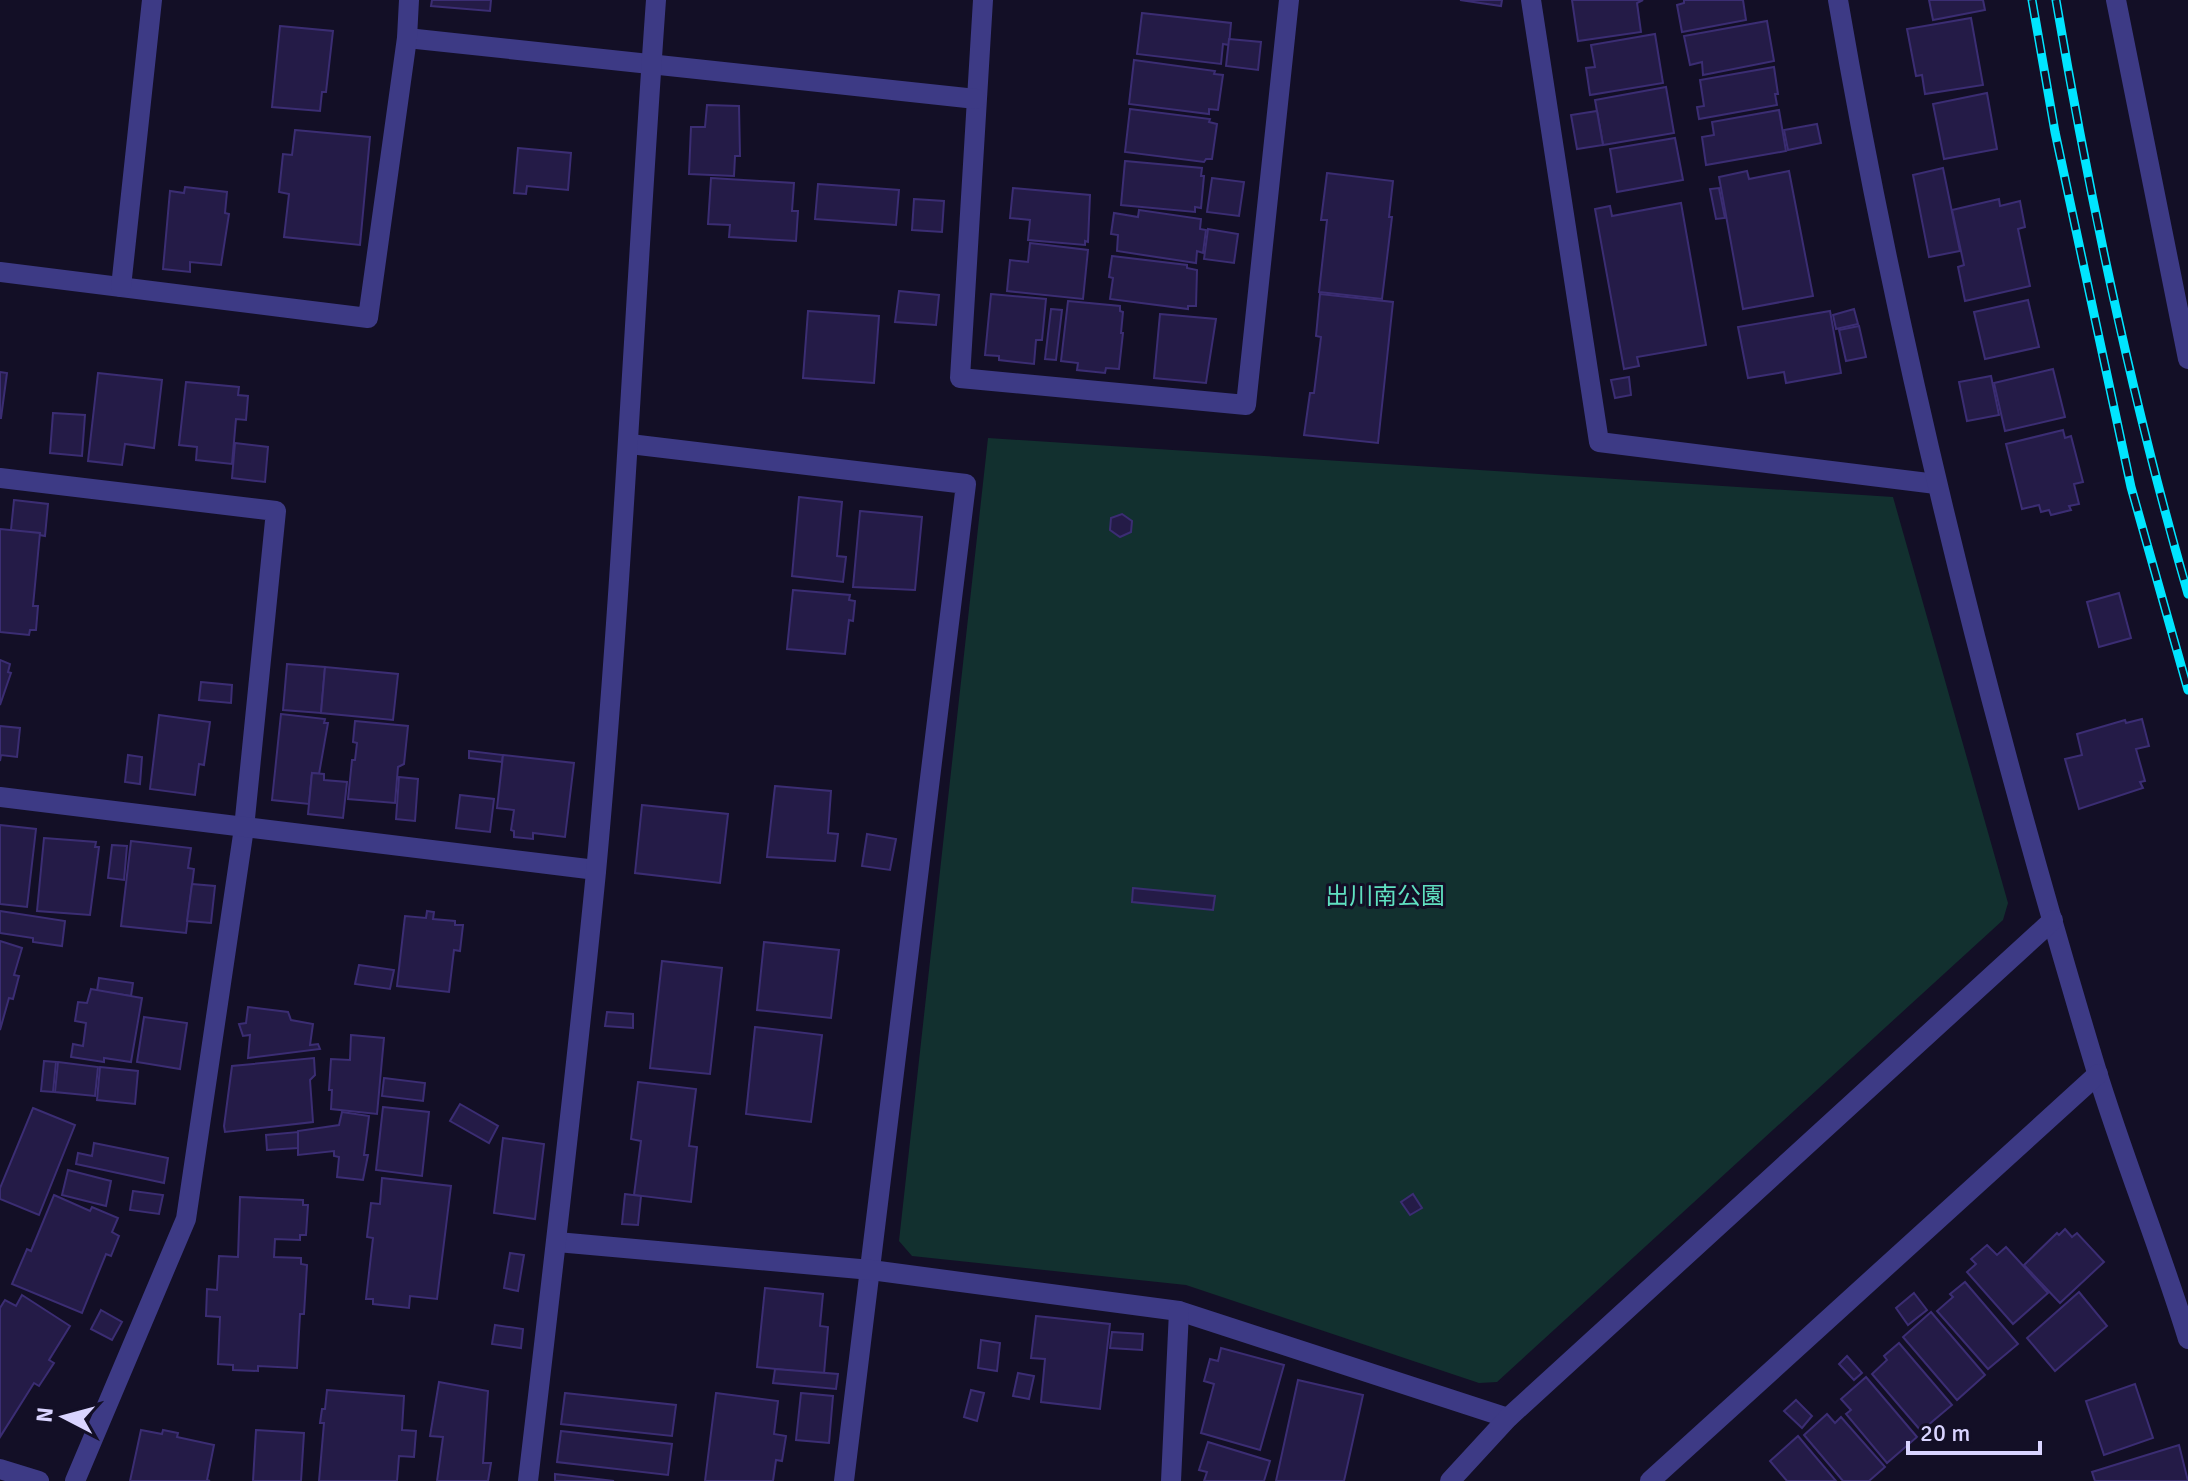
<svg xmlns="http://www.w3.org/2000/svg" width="2188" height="1481" font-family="Signika,'Noto Sans JP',sans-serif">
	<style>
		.green { fill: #12302f }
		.building { fill: #241b47; stroke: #3b2d73; stroke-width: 2 }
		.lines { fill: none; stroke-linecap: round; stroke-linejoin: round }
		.minor { stroke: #3d3a85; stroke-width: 20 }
		.rail-casing { stroke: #00e5ff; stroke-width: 9 }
		.rail { stroke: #130f26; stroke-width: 6; stroke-dasharray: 18; stroke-linecap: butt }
		.labels { text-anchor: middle; stroke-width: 6; stroke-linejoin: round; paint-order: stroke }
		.park-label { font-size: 24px; fill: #5fe0c0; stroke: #130f26 }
	</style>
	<rect width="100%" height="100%" fill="#130f26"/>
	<polygon class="green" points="988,438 1893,497 2008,903 2003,920 1497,1382 1479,1383 1186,1285 912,1256 899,1241"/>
	<g class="building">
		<polygon points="432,0 491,0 490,11 431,6"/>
		<polygon points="1460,0 1502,0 1501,6"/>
		<polygon points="1572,0 1643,0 1637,3 1641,32 1578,41"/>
		<polygon points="1684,0 1743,0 1746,20 1682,32 1677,5 1684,3"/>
		<polygon points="1929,0 1983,0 1985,10 1933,20"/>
		<polygon points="1142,13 1231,23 1229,45 1223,44 1221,64 1137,54"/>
		<polygon points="1971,18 1983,85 1925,94 1922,75 1916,76 1907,29"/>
		<polygon points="1767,21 1774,61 1703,75 1702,62 1690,65 1684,36"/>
		<polygon points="280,26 333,31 326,92 322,92 320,111 272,107"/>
		<polygon points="1655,34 1663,83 1590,95 1586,68 1595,67 1591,45"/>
		<polygon points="1229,39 1261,42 1258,70 1226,66"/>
		<polygon points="1134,60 1215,71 1214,74 1223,75 1218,110 1209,109 1209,114 1129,104"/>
		<polygon points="1774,67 1778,94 1775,94 1777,105 1699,119 1697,107 1704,106 1700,80"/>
		<polygon points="1666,87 1674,133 1603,145 1595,100"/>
		<polygon points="1987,93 1997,149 1944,159 1933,104"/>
		<polygon points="707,105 739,106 740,156 735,156 734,176 689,174 691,127 705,127"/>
		<polygon points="1130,109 1210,119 1209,122 1217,124 1212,159 1206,159 1204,162 1125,152"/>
		<polygon points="1779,110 1786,151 1706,165 1702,137 1714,135 1712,122"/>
		<polygon points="1597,111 1603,145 1577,149 1571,115"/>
		<polygon points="1817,124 1821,143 1788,150 1784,130"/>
		<polygon points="295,130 370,137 360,245 284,237 289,194 279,192 283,154 292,155"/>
		<polygon points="1675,138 1683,180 1617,192 1610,149"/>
		<polygon points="518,148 571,153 568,190 527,186 526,194 514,193"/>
		<polygon points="1125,161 1202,168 1201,176 1204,176 1201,208 1195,207 1195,212 1121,205"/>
		<polygon points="1943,168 1960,251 1929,257 1913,175"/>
		<polygon points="1747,171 1749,179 1789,171 1813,296 1743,309 1719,177"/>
		<polygon points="1327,173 1393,181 1389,217 1392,217 1382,299 1319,292 1327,220 1321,220"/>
		<polygon points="711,178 794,183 792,211 798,211 796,241 729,237 730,225 708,224"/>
		<polygon points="1212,178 1244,182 1239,216 1207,212"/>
		<polygon points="818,184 899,190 896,225 815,219"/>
		<polygon points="185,187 227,192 225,213 229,214 221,265 190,262 190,272 163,269 170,191 184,193"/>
		<polygon points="1013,188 1090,195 1088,242 1085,241 1085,245 1028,240 1030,220 1010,218"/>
		<polygon points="1719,188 1725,218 1716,219 1710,189"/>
		<polygon points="914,199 944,201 942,232 912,230"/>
		<polygon points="1999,199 2000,206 2020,201 2025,227 2018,229 2030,286 1965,301 1958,267 1964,265 1952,210"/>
		<polygon points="1681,203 1706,345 1637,357 1639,366 1624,369 1595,209 1610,206 1612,216"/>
		<polygon points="1139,210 1201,219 1200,229 1206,230 1203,253 1197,251 1196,263 1117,251 1118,235 1111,234 1114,213 1138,217"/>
		<polygon points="1208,229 1238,234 1234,263 1204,259"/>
		<polygon points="1030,243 1088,250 1083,299 1007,291 1010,260 1028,262"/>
		<polygon points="1112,256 1187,265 1187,268 1197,270 1196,306 1188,306 1188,309 1110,299 1113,278 1109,277"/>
		<polygon points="899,291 939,295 936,325 895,322"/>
		<polygon points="991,294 1046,299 1042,340 1036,340 1034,364 999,360 999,356 985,355"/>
		<polygon points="1320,294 1393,302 1378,443 1304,435 1310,393 1314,393 1321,337 1316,336"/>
		<polygon points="2028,300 2039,347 1985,359 1974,312"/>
		<polygon points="1068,301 1120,306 1120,311 1123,312 1121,333 1123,333 1119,369 1106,368 1105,373 1077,370 1078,363 1061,361"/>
		<polygon points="1051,309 1062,310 1056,360 1045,359"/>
		<polygon points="1854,309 1858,324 1836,329 1833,315"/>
		<polygon points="808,311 879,316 874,383 803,378"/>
		<polygon points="1830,311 1841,373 1786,383 1784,372 1748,378 1738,327"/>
		<polygon points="1160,314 1216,319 1206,383 1154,378"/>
		<polygon points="1859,326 1866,357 1846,361 1839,330"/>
		<polygon points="2053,369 2065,417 2005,431 1994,383"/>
		<polygon points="0,372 7,373 1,418 0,418"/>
		<polygon points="98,373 162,380 154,448 125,444 122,465 88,461"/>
		<polygon points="1991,376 1999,415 1967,421 1959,382"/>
		<polygon points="1629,377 1631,395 1615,398 1611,380"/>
		<polygon points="186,382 239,387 238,395 248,396 246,420 236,419 232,464 196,460 197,447 179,445"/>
		<polygon points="53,413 85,415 82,456 50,453"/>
		<polygon points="2063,430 2065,438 2071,436 2083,482 2074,484 2079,504 2069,506 2071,510 2051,515 2049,510 2041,512 2039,505 2022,509 2006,444"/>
		<polygon points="235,443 268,447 265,482 232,478"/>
		<polygon points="799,497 842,502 837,556 846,557 843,582 792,576"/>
		<polygon points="14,500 48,504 45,536 11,530"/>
		<polygon points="860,511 922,517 915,590 853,587"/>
		<polygon points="1122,514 1132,521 1131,532 1120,537 1110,530 1111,518"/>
		<polygon points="0,529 40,533 33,606 38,606 36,630 30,630 29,635 0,632"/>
		<polygon points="793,590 850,595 849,600 855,601 853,621 849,620 845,654 787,649"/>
		<polygon points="2119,593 2131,638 2099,647 2087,602"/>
		<polygon points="0,660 10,664 8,672 11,673 0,705"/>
		<polygon points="287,664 325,667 321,713 283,710"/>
		<polygon points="325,667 398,674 393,720 321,713"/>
		<polygon points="201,682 232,685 231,703 199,700"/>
		<polygon points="281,714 325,719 324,723 328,723 319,774 312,773 309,804 272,800"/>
		<polygon points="159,715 210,722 204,765 199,764 195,795 150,789"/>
		<polygon points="2142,719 2149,746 2136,749 2145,781 2140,782 2143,788 2079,809 2065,759 2082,755 2077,734 2125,720 2126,723"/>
		<polygon points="355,721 408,726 404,764 398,767 395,803 348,799 352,760 355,760 357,743 353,742"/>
		<polygon points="0,726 20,728 17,757 1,755 0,761"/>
		<polygon points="469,751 503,755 502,762 469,758"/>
		<polygon points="128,755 142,757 140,784 125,782"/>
		<polygon points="503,755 574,763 565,837 533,833 533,839 514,837 514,831 511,830 514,810 497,808"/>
		<polygon points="312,773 324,774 324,780 347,782 343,818 308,814"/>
		<polygon points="399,777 418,779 415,821 396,819"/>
		<polygon points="775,786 831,791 828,833 838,834 835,861 767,857"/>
		<polygon points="460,795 494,799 490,832 456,828"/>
		<polygon points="642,805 728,814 720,883 635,873"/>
		<polygon points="0,825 36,829 27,907 0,904"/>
		<polygon points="867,834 896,839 890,870 862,866"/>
		<polygon points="44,838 96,842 95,847 99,847 90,915 37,911"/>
		<polygon points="131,841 191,848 188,868 194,869 186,933 121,926"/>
		<polygon points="112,845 127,846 124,880 108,878"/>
		<polygon points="192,884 215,886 211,923 187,921"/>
		<polygon points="1133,888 1215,896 1213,910 1132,902"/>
		<polygon points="0,911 65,921 62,946 33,942 33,938 0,933"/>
		<polygon points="427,911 434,912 433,919 455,921 455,925 463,925 460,951 454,950 449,992 397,986 405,916 426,918"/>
		<polygon points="0,941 22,948 14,975 19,976 13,999 9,998 0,1030"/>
		<polygon points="764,942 839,950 831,1018 757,1010"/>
		<polygon points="662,961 722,968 710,1074 650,1068"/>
		<polygon points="359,965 394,970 390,989 355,984"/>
		<polygon points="99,978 133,983 131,996 97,991"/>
		<polygon points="91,989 142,998 131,1062 104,1058 104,1062 71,1057 73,1044 83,1046 86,1023 75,1021 78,1002 87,1003"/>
		<polygon points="248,1007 288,1012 291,1020 313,1024 310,1045 318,1044 320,1049 248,1058 250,1035 243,1036 239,1024 246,1023"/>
		<polygon points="607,1012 633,1014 633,1028 605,1026"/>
		<polygon points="144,1017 187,1023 180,1069 137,1062"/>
		<polygon points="755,1027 822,1035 811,1122 746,1114"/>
		<polygon points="351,1035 384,1038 377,1114 331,1109 332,1090 329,1090 331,1059 350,1060"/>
		<polygon points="314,1058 315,1075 310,1080 313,1122 225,1132 224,1126 232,1066"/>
		<polygon points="44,1061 56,1062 53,1092 41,1091"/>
		<polygon points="58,1062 98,1067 95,1096 55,1092"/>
		<polygon points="100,1067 138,1071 135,1104 97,1100"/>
		<polygon points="384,1078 425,1083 423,1101 382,1096"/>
		<polygon points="638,1082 696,1089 689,1146 697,1147 691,1202 634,1195 641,1141 631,1139"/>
		<polygon points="460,1104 498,1126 489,1143 450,1121"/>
		<polygon points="383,1107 429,1112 422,1176 376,1170"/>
		<polygon points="33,1108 75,1125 39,1215 0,1199 0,1188"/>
		<polygon points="342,1112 369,1116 364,1155 368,1155 363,1180 337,1177 339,1157 334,1156 334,1151 298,1155 298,1131 339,1125"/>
		<polygon points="298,1132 298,1148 267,1150 266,1135"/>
		<polygon points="503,1138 544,1144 535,1219 494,1213"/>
		<polygon points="94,1143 168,1158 164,1183 76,1164 78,1153 92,1156"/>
		<polygon points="68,1170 111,1181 106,1206 62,1195"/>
		<polygon points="382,1178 451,1186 437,1299 410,1296 409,1308 373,1304 373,1299 366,1299 373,1238 367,1237 371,1203 380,1204"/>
		<polygon points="133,1191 163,1195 159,1214 130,1210"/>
		<polygon points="625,1194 641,1196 638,1225 622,1224"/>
		<polygon points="1413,1194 1422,1208 1410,1215 1401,1202"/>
		<polygon points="54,1195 90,1211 92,1207 118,1218 112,1232 119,1236 111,1256 106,1254 82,1313 12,1284 27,1249 31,1251"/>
		<polygon points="240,1197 303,1200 303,1205 308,1205 306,1235 300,1235 300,1240 275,1239 274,1257 301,1258 301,1264 307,1265 304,1314 300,1314 297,1368 258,1366 258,1371 233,1370 233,1365 218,1364 220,1317 206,1316 207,1289 217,1290 219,1256 238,1257"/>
		<polygon points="2065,1229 2072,1237 2077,1233 2104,1262 2060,1303 2024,1265 2057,1233 2059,1235"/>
		<polygon points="1987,1245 1997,1255 2006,1247 2048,1293 2013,1324 1967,1272 1976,1264 1971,1259"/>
		<polygon points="510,1253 524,1255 518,1291 504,1288"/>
		<polygon points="1965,1282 2018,1344 1988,1369 1937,1311 1953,1297 1950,1294"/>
		<polygon points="765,1288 823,1294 820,1326 828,1327 824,1374 757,1367"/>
		<polygon points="2079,1292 2107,1326 2055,1371 2027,1338"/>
		<polygon points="1914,1293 1927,1310 1908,1325 1896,1308"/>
		<polygon points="22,1295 70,1326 49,1360 54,1363 39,1386 34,1383 0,1437 0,1308 5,1300 16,1306"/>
		<polygon points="101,1310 122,1322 112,1340 91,1329"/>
		<polygon points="1931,1312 1985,1375 1957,1400 1903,1337"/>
		<polygon points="1036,1316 1110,1324 1100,1409 1041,1402 1045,1359 1031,1358"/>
		<polygon points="495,1325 523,1329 521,1348 492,1344"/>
		<polygon points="1112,1332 1143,1334 1142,1350 1110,1348"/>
		<polygon points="981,1340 1000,1343 997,1371 978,1368"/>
		<polygon points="1899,1343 1952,1405 1921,1431 1872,1374 1887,1360 1884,1356"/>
		<polygon points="1221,1348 1284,1365 1260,1450 1201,1433 1214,1384 1204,1381 1210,1359 1218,1361"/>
		<polygon points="1847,1356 1862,1373 1854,1380 1839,1364"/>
		<polygon points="775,1369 838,1374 836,1389 773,1383"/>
		<polygon points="1018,1373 1034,1376 1029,1399 1013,1396"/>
		<polygon points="1866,1377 1917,1437 1887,1463 1846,1414 1851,1410 1841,1399"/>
		<polygon points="1298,1380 1363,1395 1344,1481 1276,1481"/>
		<polygon points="439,1382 488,1391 483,1463 491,1463 488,1481 437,1481 443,1437 430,1436"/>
		<polygon points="2135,1384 2153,1438 2104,1455 2086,1401"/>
		<polygon points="327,1390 404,1396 402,1430 416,1431 414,1457 399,1456 397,1481 319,1481 324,1423 320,1423 322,1409 325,1409"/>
		<polygon points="971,1390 984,1393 977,1421 964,1417"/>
		<polygon points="565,1393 676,1405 672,1436 561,1424"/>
		<polygon points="716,1393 778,1401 774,1434 786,1436 782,1461 776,1460 773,1481 705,1481"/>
		<polygon points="801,1393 833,1396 829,1443 796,1440"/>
		<polygon points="1796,1400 1812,1416 1802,1428 1784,1411"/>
		<polygon points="1827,1414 1835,1423 1841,1417 1885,1467 1869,1481 1843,1481 1804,1435"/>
		<polygon points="141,1430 162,1434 163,1430 178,1433 177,1437 214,1445 207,1480 210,1481 130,1481"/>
		<polygon points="256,1430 304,1433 301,1481 253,1481"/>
		<polygon points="561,1431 672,1444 668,1475 557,1462"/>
		<polygon points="1798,1436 1836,1481 1787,1481 1770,1461"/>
		<polygon points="1208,1442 1270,1461 1264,1481 1204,1481 1207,1472 1199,1470"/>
		<polygon points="2179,1445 2188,1481 2095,1481 2092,1472"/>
		<polygon points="555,1474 614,1481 555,1481"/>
	</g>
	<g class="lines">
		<g class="minor">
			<polyline points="983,0 960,378 1246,405 1289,0"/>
			<polyline points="1531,0 1599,442 1936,484"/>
			<path d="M1838 0C1900 361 1990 718 2096 1069 2124 1160 2160 1248 2188 1339"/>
			<polyline points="2116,0 2188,359"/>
			<polyline points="407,38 976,99"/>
			<polyline points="0,272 368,318 407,38 409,0"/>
			<polyline points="121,287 152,0"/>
			<polyline points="630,444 966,484 844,1481"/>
			<polyline points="0,478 276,511 244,828 186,1219 75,1481"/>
			<polyline points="0,797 596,870"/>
			<polyline points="557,1242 871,1270 1179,1311 1508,1418"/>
			<polyline points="0,1469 39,1481"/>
			<path d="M528 1481C552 1278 576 1075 596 872 623 582 635 291 656 0"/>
			<polyline points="1171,1481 1179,1311"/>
			<polyline points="1450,1481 1508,1418 2053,920"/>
			<polyline points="1650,1481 2098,1074"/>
		</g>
		<defs>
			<g id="rail">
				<polyline points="2032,0 2055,132 2131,487 2188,690"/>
				<path d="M2056 0C2090 200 2132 400 2188 594"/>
			</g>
		</defs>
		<use href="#rail" class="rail-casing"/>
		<use href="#rail" class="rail"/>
	</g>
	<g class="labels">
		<g class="park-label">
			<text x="1385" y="904">出川南公園</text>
		</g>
	</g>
	<g transform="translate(64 1417) rotate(276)" stroke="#130f26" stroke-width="6" paint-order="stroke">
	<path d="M0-6L14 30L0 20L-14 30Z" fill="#d9d4ff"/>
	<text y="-12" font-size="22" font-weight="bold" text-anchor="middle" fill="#d9d4ff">N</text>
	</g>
	<path d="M1908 1441v12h132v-12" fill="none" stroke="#d9d4ff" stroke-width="4"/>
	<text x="1920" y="1441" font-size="24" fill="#d9d4ff" stroke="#130f26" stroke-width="6" paint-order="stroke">20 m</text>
</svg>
